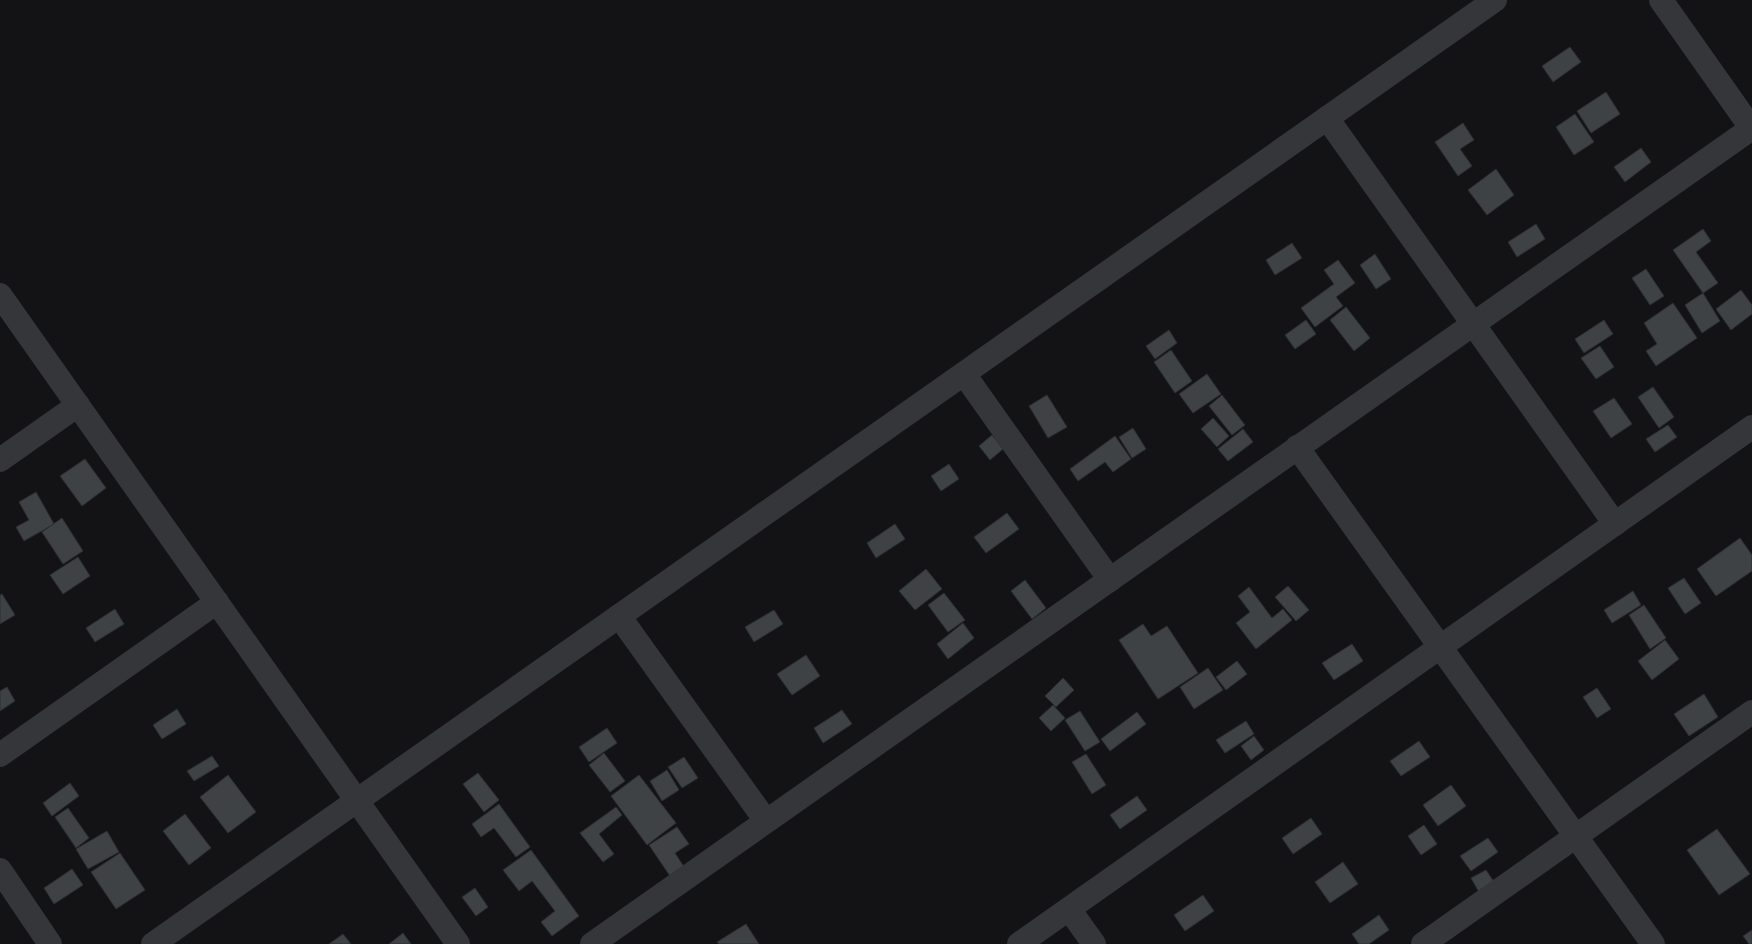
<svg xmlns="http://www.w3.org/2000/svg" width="1752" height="944" font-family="Overpass,sans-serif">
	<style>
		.building { fill: #3f4245; stroke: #2d2e31 }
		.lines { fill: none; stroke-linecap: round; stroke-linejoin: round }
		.minor { stroke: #34363a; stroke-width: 24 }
	</style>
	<rect width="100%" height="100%" fill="#131315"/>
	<g class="building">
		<polygon points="1570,47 1581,62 1553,82 1542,66"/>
		<polygon points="1606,92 1620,114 1591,133 1577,111"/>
		<polygon points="1575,114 1594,142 1574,155 1556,127"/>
		<polygon points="1463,123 1474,140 1460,149 1472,166 1458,176 1435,142"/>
		<polygon points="1641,148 1651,162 1625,182 1614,167"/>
		<polygon points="1496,169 1514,195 1487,215 1468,190"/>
		<polygon points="1536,224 1545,239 1517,257 1508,242"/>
		<polygon points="1703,229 1711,241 1696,252 1718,283 1703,293 1673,250"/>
		<polygon points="1292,243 1302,258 1275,275 1266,260"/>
		<polygon points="1375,254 1391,279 1376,289 1360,265"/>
		<polygon points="1338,260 1355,283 1336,297 1343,306 1315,327 1301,308 1334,284 1324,270"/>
		<polygon points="1646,269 1664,296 1650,305 1632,278"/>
		<polygon points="1741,290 1752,305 1752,314 1731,330 1716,309"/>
		<polygon points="1703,293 1720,321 1702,333 1685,305"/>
		<polygon points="1673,303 1697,338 1656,366 1646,351 1657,344 1644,323"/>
		<polygon points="1346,307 1370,338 1354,351 1330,320"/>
		<polygon points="1306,320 1316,334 1295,349 1285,335"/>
		<polygon points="1604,320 1613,334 1584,353 1575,339"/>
		<polygon points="1169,330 1177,343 1155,359 1146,346"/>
		<polygon points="1600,346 1614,367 1596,379 1581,358"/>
		<polygon points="1171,350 1192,381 1175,393 1154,362"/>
		<polygon points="1207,374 1221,394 1193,413 1179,394"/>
		<polygon points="1653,387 1674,417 1659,428 1638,397"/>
		<polygon points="1047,395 1067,427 1048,438 1029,406"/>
		<polygon points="1222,395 1245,425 1232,435 1209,406"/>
		<polygon points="1614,398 1632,424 1611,438 1593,411"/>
		<polygon points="1213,418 1229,436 1217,447 1201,429"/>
		<polygon points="1668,425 1677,437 1655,452 1646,439"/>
		<polygon points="1133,428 1146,449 1132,458 1119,437"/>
		<polygon points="1243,429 1253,442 1228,461 1218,449"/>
		<polygon points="992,435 1003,449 990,460 979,446"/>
		<polygon points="1115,436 1131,459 1113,472 1105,462 1078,481 1070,469"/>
		<polygon points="85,459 106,488 82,506 60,476"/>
		<polygon points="949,464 959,479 941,491 931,476"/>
		<polygon points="36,492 54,524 24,541 16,527 29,520 19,502"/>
		<polygon points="1007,513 1019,529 986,553 974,537"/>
		<polygon points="62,518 83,551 63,564 42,532"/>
		<polygon points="895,524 905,539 876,558 867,543"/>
		<polygon points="1740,538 1752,555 1752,571 1716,596 1697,569"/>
		<polygon points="78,557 90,576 63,594 50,575"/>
		<polygon points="926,569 942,589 915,610 899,591"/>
		<polygon points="1684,578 1701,603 1685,614 1668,588"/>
		<polygon points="1025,580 1046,608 1032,619 1011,591"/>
		<polygon points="1288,586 1309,610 1296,621 1275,597"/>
		<polygon points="1249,587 1272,618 1283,609 1292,620 1256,649 1236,623 1250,612 1238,596"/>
		<polygon points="1633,591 1641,605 1612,623 1604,610"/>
		<polygon points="944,593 965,620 948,632 928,605"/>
		<polygon points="2,594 15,615 0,624 0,595"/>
		<polygon points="1644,605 1666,638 1650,649 1629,615"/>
		<polygon points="115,609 124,624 95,642 86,628"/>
		<polygon points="774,610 783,624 754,642 745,627"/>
		<polygon points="963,623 974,638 948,659 937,644"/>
		<polygon points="1143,624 1151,636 1167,626 1198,673 1158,699 1119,640"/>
		<polygon points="1665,640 1679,659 1652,680 1638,661"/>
		<polygon points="1352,644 1363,661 1334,680 1322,663"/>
		<polygon points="806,655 820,676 792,695 777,674"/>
		<polygon points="1237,661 1247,674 1226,690 1216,677"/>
		<polygon points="1208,668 1223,690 1194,709 1180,687"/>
		<polygon points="1063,678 1074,690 1056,707 1045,696"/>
		<polygon points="7,687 15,701 0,711 0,691"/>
		<polygon points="1597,688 1611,709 1597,718 1583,697"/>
		<polygon points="1704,694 1718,717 1689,736 1674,714"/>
		<polygon points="1053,705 1065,718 1051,731 1039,718"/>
		<polygon points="177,709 186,724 162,739 153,725"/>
		<polygon points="842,710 852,724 823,743 814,728"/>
		<polygon points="1080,711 1100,742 1085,751 1065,720"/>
		<polygon points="1137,712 1146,724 1110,751 1101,739"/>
		<polygon points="1246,721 1254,734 1225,753 1216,740"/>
		<polygon points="607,728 617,743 589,762 579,747"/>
		<polygon points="1254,736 1264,750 1251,760 1241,746"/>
		<polygon points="1419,741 1430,757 1401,776 1390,761"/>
		<polygon points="604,753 625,781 610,792 589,765"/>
		<polygon points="1086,754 1106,785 1092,794 1072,762"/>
		<polygon points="212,756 219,766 194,781 187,771"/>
		<polygon points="684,757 698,778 682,788 668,767"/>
		<polygon points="667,770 679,790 662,801 650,781"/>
		<polygon points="478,773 499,800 484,812 463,784"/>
		<polygon points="228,775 256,812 228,833 200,797"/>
		<polygon points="639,775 676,823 647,845 611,796"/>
		<polygon points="70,783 79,796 52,816 43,803"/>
		<polygon points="1451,785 1466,806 1438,826 1423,805"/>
		<polygon points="1137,796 1147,810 1120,829 1110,815"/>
		<polygon points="499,804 530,847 516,857 494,828 481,837 472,824"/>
		<polygon points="616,807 622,815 599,834 614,854 603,862 580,833"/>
		<polygon points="68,808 89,838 76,848 55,817"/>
		<polygon points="185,814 211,848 189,865 163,831"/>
		<polygon points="1311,818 1322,834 1293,854 1282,838"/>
		<polygon points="1424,825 1437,844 1421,855 1408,836"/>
		<polygon points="677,827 689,844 675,853 684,867 670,876 649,845"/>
		<polygon points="1717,829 1750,874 1719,895 1687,850"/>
		<polygon points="107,831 119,852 88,869 76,849"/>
		<polygon points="1488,838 1498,852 1471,871 1460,856"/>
		<polygon points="531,850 579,916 552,936 541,922 555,911 532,881 519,891 503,870"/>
		<polygon points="120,853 145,890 116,909 91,872"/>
		<polygon points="1343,862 1358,884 1330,903 1315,882"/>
		<polygon points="72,869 83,885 54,904 44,888"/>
		<polygon points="1486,870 1496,885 1480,894 1471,878"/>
		<polygon points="475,888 488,907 476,916 462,897"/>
		<polygon points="1203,895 1214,911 1185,931 1174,915"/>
		<polygon points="1379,915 1389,930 1369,944 1359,944 1352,934"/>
		<polygon points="746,924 759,944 719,944 717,942"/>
		<polygon points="1752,930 1752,944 1749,944 1743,936"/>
		<polygon points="403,933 411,944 389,944"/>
		<polygon points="343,934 351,944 329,944"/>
	</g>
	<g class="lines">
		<g class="minor">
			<polyline points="1661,0 1752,129"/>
			<polyline points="1327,118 1615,524"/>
			<polyline points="0,295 458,944"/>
			<polyline points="964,374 1110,580"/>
			<polyline points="1297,447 1653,944"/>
			<polyline points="0,460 78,405"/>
			<polyline points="619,616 766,821"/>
			<polyline points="0,755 217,602"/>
			<polyline points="0,870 50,944"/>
			<polyline points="1069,909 1094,944"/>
			<polyline points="153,944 1495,0"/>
			<polyline points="592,944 1752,128"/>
			<polyline points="1019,944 1752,427"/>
			<polyline points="1423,944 1752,712"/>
		</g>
	</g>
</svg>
